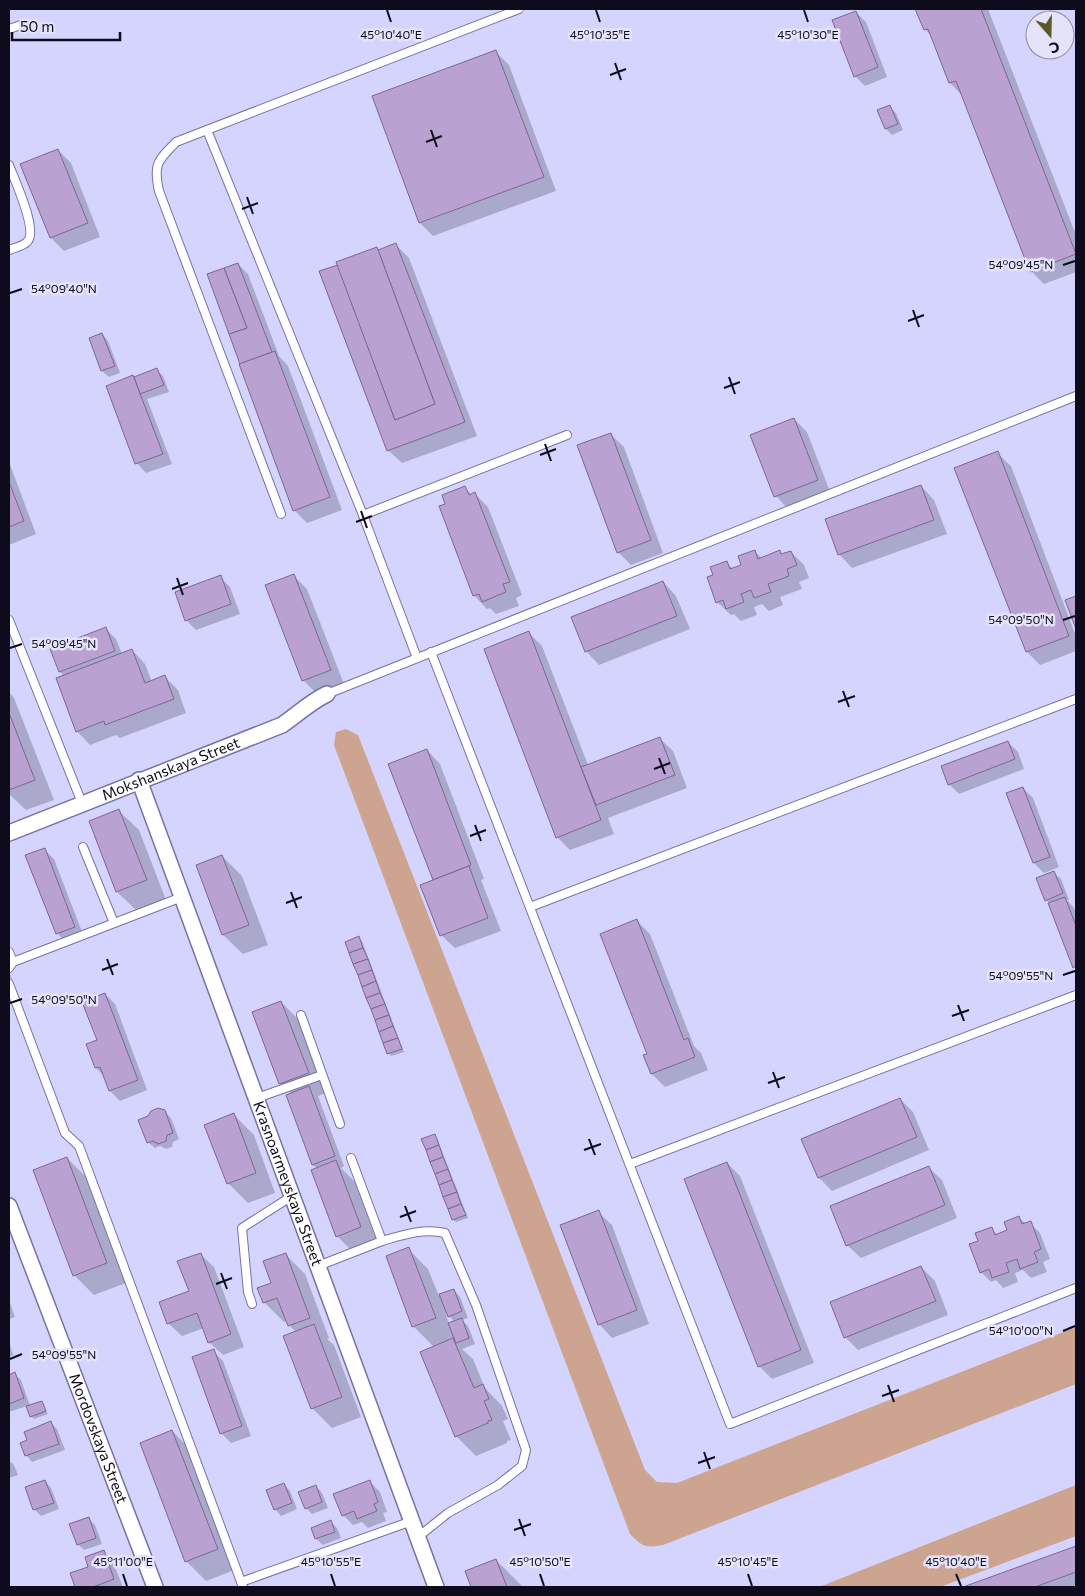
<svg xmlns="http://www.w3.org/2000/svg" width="1085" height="1596" font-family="Commissioner,sans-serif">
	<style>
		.green { fill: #cda490 }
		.shadow { fill: #0003; fill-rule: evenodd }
		.building { fill: #b9a2d2; stroke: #7c6693 }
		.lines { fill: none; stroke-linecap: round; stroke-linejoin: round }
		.service-casing { stroke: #7673a3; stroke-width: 10 }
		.minor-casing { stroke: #7673a3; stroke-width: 18 }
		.service { stroke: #fff; stroke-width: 8 }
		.minor { stroke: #fff; stroke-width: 15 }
		.ticks { fill: none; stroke: #0d0b1c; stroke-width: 2 }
		.labels { text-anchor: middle; stroke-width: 5; stroke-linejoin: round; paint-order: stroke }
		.street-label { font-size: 15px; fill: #0d0b1c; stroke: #e4e3f9 }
		.ticks-label { font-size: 12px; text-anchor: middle; fill: #0d0b1c; stroke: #e4e3f9; stroke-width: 5; stroke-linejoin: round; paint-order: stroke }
	</style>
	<rect width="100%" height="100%" fill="#d5d4fe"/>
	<g class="green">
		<path d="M346 729 358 735 645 1470 657 1482 677 1483 1076 1327V1384L663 1545C647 1548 642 1547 630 1534L334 745 336 732Z"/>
		<polygon points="1076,1485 1076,1536 940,1587 819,1587"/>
	</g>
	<g class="shadow">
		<polygon points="917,9 988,9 1076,235 1076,272 1044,284 1031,271 962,95 950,83 932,37 925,29"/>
		<polygon points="856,12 866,22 887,77 865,86 855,76"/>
		<polygon points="496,52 509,65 556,191 433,236 420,223 373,97"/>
		<polygon points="890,107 896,113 903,130 892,135 886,129"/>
		<polygon points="58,150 71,163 100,237 64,251 51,238"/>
		<polygon points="396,245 409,258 477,436 402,463 388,450"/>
		<polygon points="238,264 248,274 279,356 288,366 342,510 307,523 294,510"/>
		<polygon points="102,334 108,341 120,373 109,377 102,371 90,338"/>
		<polygon points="157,370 163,376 169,392 147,399 172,464 146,473 137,463 134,378"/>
		<polygon points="794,419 807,432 831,494 789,510 776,496"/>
		<polygon points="610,434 624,447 663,553 631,565 618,552"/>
		<polygon points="997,453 1011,466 1076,636 1076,651 1040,665 1027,652"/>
		<polygon points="9,462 36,534 9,545"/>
		<polygon points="921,486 934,500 947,534 852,568 839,554"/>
		<polygon points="465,488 472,495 475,494 488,507 522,595 516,598 519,606 496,614 490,608 487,609 474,595 447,505"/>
		<polygon points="754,551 762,558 779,552 783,555 791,552 804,565 809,578 799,582 802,589 780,597 783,605 769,611 762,604 754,607 757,615 741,621 734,614 731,615 717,602 715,576 726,562 733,569 742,566"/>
		<polygon points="294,576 307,589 344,684 317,694 303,680 267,586"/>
		<polygon points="220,577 230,587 240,614 196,630 186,620"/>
		<polygon points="663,582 676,596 690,629 599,665 586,651"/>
		<polygon points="106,629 116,639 122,654 132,650 145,664 152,682 165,677 178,690 186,713 120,738 116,735 90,745 77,731 64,676 60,672 51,649"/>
		<polygon points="529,633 542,646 588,765 659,738 673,751 687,788 608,818 614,834 570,850 557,837"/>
		<polygon points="9,692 14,698 54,800 26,810 9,794"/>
		<polygon points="1008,742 1018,752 1024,769 959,794 949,784"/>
		<polygon points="427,750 440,764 484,879 481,880 501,931 455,948 441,935 434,881"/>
		<polygon points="1023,788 1033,798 1059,867 1044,873 1034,863 1007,794"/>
		<polygon points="119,811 139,830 166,900 137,911 117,892"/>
		<polygon points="44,849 54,859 84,937 67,943 57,933"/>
		<polygon points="222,856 242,876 268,945 243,954 223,935"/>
		<polygon points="1054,873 1061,879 1069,900 1067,900 1074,908 1076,913 1076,969 1050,903 1046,900"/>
		<polygon points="637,921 650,934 694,1046 701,1053 708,1070 665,1087 652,1074 645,1056 648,1055"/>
		<polygon points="359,938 362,941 404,1052 391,1056 389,1053"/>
		<polygon points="9,971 13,982 9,984"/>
		<polygon points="105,994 115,1004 147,1090 120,1101 110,1091 105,1077 96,1068"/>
		<polygon points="281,1002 301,1022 328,1092 318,1096 344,1166 341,1168 355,1182 380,1247 357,1256 337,1236 317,1169 313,1165 287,1096 292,1094 280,1083"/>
		<polygon points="900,1099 913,1112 929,1150 832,1191 819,1178 803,1140"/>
		<polygon points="164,1111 171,1118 179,1139 173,1142 172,1147 166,1149 160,1146 155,1148 148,1142"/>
		<polygon points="234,1115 254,1135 275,1193 248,1203 228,1183"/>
		<polygon points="434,1135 437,1138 468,1218 456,1222 453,1220 423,1139"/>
		<polygon points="67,1158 87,1178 126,1283 94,1295 74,1275"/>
		<polygon points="727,1163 740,1176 814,1363 772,1379 759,1366"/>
		<polygon points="928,1167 942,1180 957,1218 861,1258 847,1245"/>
		<polygon points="598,1212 612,1225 649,1324 612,1338 599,1324"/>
		<polygon points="1019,1218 1026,1224 1030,1223 1040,1233 1050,1259 1043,1262 1047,1272 1031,1278 1023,1270 1015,1273 1018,1282 1003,1288 996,1280 991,1282 981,1272 980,1242 991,1229 998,1235 1009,1231"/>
		<path d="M408 1249 428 1269 439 1296 454 1290 460 1297 468 1318 462 1320 468 1326 475 1344 462 1349 473 1359 485 1388 502 1406 508 1419 503 1421 511 1440 507 1441V1443L476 1456 456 1436 434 1347 413 1326ZM445 1312 455 1322 449 1324Z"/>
		<polygon points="200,1254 214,1267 244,1347 223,1355 209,1342 204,1328 182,1336 168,1323 190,1292"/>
		<polygon points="285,1254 305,1274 329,1338 327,1339 334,1345 361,1417 332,1428 312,1408 296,1332 289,1325 287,1321 284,1322 264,1302"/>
		<polygon points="921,1267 935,1281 948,1315 858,1350 845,1337"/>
		<polygon points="9,1300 15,1317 9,1319"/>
		<polygon points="9,1341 13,1355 9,1357"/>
		<polygon points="213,1351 223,1361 251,1436 231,1443 221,1433"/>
		<polygon points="14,1374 21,1380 30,1406 41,1402 48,1414 34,1419 31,1416 27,1406 9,1412 9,1376"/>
		<polygon points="51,1423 57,1429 65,1450 32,1462 26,1455 28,1441"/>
		<polygon points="172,1431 192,1451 237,1569 206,1581 186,1561"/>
		<polygon points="11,1462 14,1465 18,1475 9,1478 9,1463"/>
		<polygon points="45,1481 51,1488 59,1509 41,1516 35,1510 27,1488"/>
		<polygon points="370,1482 380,1492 387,1512 383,1513 386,1521 368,1528 362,1522 353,1525 343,1515"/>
		<polygon points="284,1484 290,1491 297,1509 281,1516 275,1509"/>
		<polygon points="316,1486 322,1493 328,1508 312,1514 306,1508"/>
		<polygon points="89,1519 95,1525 102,1544 84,1550 78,1544"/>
		<polygon points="331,1522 337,1528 341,1538 323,1545 316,1539 312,1529"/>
		<polygon points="1076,1547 1076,1587 967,1587"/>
		<polygon points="103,1552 113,1562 123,1587 77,1587 72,1574 90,1568"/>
		<polygon points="496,1560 523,1587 472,1587 466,1572"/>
	</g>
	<g class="building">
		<polygon points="915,9 981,9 1076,254 1030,272 956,81 949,83 928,29 924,30"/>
		<polygon points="856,11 878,67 854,77 832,20"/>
		<polygon points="496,50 544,177 419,223 372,96"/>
		<polygon points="890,105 898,124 885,129 877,110"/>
		<polygon points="58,149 88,223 50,238 20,164"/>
		<polygon points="396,243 465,422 387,451 319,271 338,265 395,420 435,404 378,250"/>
		<polygon points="377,247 435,404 395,420 336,262"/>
		<polygon points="238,263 272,352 240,364 229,334 247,328 224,268"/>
		<polygon points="224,268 247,328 229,334 207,274"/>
		<polygon points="102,333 115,366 101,371 89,338"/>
		<polygon points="275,351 330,497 293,511 239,364"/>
		<polygon points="157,368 164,385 140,394 134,377"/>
		<polygon points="133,375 163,454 135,464 106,386"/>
		<polygon points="794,418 818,480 774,497 750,435"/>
		<polygon points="611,433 651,540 617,553 577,445"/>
		<polygon points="998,451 1069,636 1026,652 954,468"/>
		<polygon points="9,482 24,521 9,527"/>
		<polygon points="921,485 934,520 838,555 825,519"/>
		<polygon points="465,486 469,495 475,492 510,582 503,584 506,592 482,602 479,594 473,596 439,506 445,504 442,495"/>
		<polygon points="755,550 758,559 780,550 781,554 791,551 797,565 787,569 789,576 768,584 771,592 754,598 751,590 741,594 744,602 726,609 723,600 716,603 707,577 713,575 710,567 727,561 730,569 741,565 738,556"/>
		<polygon points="294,574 331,670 302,681 265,585"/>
		<polygon points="221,575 231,604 185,621 175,592"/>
		<polygon points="663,581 677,616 585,652 571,617"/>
		<polygon points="1076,596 1076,629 1065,600"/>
		<polygon points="106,627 115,651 59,672 50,649"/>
		<polygon points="529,631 601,820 556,838 484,649"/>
		<polygon points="132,649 145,683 165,675 174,699 105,725 104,721 76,732 56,678"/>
		<polygon points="9,713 35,780 9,790"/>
		<polygon points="660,737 675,775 596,805 581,767"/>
		<polygon points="1008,741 1015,759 948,785 941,766"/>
		<polygon points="427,749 471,865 433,880 388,764"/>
		<polygon points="1023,787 1050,857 1033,863 1006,793"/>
		<polygon points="119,809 147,880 116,892 89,821"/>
		<polygon points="45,848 75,927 56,934 25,855"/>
		<polygon points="222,855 249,925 222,935 196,865"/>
		<polygon points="469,866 488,918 440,936 420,885"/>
		<polygon points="1054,871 1063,893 1045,901 1036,878"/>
		<polygon points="1065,897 1076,926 1076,966 1073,968 1048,903"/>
		<polygon points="637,919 684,1040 688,1038 695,1057 651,1074 643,1055 647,1054 600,934"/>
		<polygon points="359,936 363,948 349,953 345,942"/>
		<polygon points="363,948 368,959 353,964 349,953"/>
		<polygon points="368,959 372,970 358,975 353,964"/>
		<polygon points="372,970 376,981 362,987 358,975"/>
		<polygon points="376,981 380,993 366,998 362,987"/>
		<polygon points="105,993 138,1080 109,1091 100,1067 95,1068 86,1044 97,1040 82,1002"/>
		<polygon points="380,993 385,1004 371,1009 366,998"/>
		<polygon points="281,1001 309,1073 279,1084 252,1012"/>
		<polygon points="385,1004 389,1015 375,1020 371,1009"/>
		<polygon points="389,1015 393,1026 379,1032 375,1020"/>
		<polygon points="393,1026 398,1038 383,1043 379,1032"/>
		<polygon points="398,1038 402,1049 387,1054 383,1043"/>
		<polygon points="309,1086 335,1156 312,1165 286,1095"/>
		<polygon points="900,1098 917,1137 818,1178 801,1139"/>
		<polygon points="158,1108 165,1110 173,1133 167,1135 166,1141 158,1144 153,1141 147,1143 138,1120 148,1116 151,1111"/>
		<polygon points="234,1113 256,1173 227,1184 204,1125"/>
		<polygon points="435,1134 439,1145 426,1150 421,1139"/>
		<polygon points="439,1145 443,1157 430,1162 426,1150"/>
		<polygon points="67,1157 107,1263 73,1276 33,1170"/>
		<polygon points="443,1157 448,1169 435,1174 430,1162"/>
		<polygon points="336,1160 361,1227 336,1237 311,1170"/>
		<polygon points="727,1162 801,1350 758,1367 684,1179"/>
		<polygon points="929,1166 945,1205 846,1246 830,1206"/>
		<polygon points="448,1169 452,1180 439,1185 435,1174"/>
		<polygon points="452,1180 457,1192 443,1197 439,1185"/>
		<polygon points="457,1192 461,1204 448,1209 443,1197"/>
		<polygon points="461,1204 466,1215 452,1220 448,1209"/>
		<polygon points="599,1210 637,1310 598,1325 560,1225"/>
		<polygon points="1019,1216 1022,1224 1031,1221 1041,1249 1034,1252 1038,1262 1020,1269 1017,1259 1006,1263 1009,1272 992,1278 989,1269 980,1273 969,1244 978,1241 975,1233 992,1227 995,1235 1007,1230 1004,1222"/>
		<polygon points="409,1247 436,1318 412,1327 386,1256"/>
		<polygon points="201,1253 231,1334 208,1343 197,1313 167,1324 159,1302 189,1291 177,1261"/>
		<polygon points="286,1253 310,1318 288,1326 277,1298 263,1303 257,1288 271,1283 263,1261"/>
		<polygon points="921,1266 936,1301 844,1338 830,1302"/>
		<polygon points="454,1289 462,1311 448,1317 439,1294"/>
		<polygon points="462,1318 469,1338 456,1343 448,1323"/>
		<polygon points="314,1324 342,1397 311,1409 283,1336"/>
		<polygon points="453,1338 474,1388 483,1384 489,1399 484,1401 492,1420 488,1421 488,1423 455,1437 420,1352"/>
		<polygon points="214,1349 242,1426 220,1434 192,1357"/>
		<polygon points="15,1372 24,1398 9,1404 9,1375"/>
		<polygon points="42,1401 46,1411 30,1417 26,1406"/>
		<polygon points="51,1421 59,1444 25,1456 20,1443 27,1440 24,1432"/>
		<polygon points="172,1430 218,1549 185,1562 140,1443"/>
		<polygon points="45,1480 54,1503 33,1510 25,1487"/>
		<polygon points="370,1480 378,1502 374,1504 377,1511 357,1519 354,1511 342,1516 333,1494"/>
		<polygon points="284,1483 292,1503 274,1510 266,1490"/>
		<polygon points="316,1485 322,1502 305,1509 298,1492"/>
		<polygon points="89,1517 96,1538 77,1545 69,1524"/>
		<polygon points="331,1520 335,1532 315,1539 311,1528"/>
		<polygon points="1076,1546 1076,1572 1035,1587 963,1587"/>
		<polygon points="104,1550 114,1579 93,1587 75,1587 70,1573 88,1567 85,1557"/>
		<polygon points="496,1559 507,1587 471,1587 465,1571"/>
	</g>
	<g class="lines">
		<defs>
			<g id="service">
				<polyline points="9,29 21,25"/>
				<polyline points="207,130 363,515"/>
				<path d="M9 165C14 179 39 231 27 242 23 246 14 248 9 250"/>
				<path d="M281 514 159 191C153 163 158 161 176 142L519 9"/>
				<polyline points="9,620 82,803"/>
				<polyline points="431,652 730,1424 1076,1288"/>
				<polyline points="417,658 363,515 567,435"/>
				<polyline points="327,694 1076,396"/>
				<polyline points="83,847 114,923"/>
				<polyline points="530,907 1076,699"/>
				<polyline points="9,952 13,962"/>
				<polyline points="9,968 13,962 182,897"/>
				<polyline points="9,984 65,1133 79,1146 243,1587"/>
				<polyline points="301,1015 340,1124"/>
				<polyline points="257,1098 322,1075"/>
				<polyline points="630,1164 1076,995"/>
				<path d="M382 1241C403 1235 423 1228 445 1233L476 1305 526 1450 522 1466 498 1485 448 1513 418 1537"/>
				<polyline points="318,1266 382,1241 351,1158"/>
				<polyline points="252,1304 248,1292 242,1228 292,1196"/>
				<polyline points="241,1582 412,1521"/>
			</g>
			<g id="minor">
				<path id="s1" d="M139 780 436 1587"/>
				<path id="s2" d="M9 833 282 725C297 715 310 702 327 694"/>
				<path id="s3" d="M9 1206 155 1587"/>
			</g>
		</defs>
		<use href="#service" class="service-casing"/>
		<use href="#minor" class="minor-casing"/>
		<use href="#service" class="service"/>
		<use href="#minor" class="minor"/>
	</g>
	<path class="ticks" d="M387 10 391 22M596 10 600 22M804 10 808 22M615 63 621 80M610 75 626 69M431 130 437 147M426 142 442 136M247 197 253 214M242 209 258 203M1063 265 1075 261M10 293 22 289M913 310 919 327M908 321 924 315M729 377 735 394M724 388 740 382M545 444 551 461M540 455 556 449M361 511 367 528M356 522 372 516M177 578 183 595M172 589 188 583M1063 620 1075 616M10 648 22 644M843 691 849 707M838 702 855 696M659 758 665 774M654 769 670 763M475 825 481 841M470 836 486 830M291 892 297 908M286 903 302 897M107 959 113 975M102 970 118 964M1063 975 1075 971M10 1003 22 999M958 1005 964 1021M952 1016 969 1010M773 1072 779 1088M768 1083 785 1077M589 1139 595 1155M584 1150 601 1144M405 1206 411 1222M400 1217 416 1211M221 1273 227 1289M216 1284 232 1278M1063 1331 1075 1326M10 1359 22 1354M888 1385 894 1402M882 1396 899 1390M704 1452 710 1469M698 1463 715 1457M519 1519 525 1536M514 1530 531 1524M123 1574 127 1586M331 1574 335 1586M540 1574 544 1586M748 1574 752 1586M956 1574 961 1586"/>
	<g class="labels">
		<g class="street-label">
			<text dy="5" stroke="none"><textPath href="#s2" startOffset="174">Mokshanskaya Street</textPath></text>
			<text dy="5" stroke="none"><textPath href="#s1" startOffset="430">Krasnoarmeyskaya Street</textPath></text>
			<text dy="5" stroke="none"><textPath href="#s3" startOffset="249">Mordovskaya Street</textPath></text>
		</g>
	</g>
	<g class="ticks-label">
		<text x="391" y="39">45°10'40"E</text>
		<text x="600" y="39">45°10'35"E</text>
		<text x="808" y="39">45°10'30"E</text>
		<text x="1021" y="269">54°09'45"N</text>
		<text x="64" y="293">54°09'40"N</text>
		<text x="1021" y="624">54°09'50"N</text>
		<text x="64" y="648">54°09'45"N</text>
		<text x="1021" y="980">54°09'55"N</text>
		<text x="64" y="1004">54°09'50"N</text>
		<text x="1021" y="1335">54°10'00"N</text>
		<text x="64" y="1359">54°09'55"N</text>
		<text x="123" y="1566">45°11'00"E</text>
		<text x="331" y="1566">45°10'55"E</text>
		<text x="540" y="1566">45°10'50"E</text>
		<text x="748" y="1566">45°10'45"E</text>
		<text x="956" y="1566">45°10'40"E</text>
	</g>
	<rect width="1085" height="1596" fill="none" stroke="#0d0b1c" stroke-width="20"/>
	<g transform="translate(1050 35) rotate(160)"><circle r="24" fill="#e4e3f9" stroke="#8e8da1"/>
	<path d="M0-4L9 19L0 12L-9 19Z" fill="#5b5926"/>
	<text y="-8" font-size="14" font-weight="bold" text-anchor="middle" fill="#0d0b1c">С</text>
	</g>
	<path d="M12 32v8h108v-8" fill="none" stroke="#0d0b1c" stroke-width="2.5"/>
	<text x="20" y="32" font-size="15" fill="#0d0b1c" stroke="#e4e3f9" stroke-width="4" paint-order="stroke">50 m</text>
</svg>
